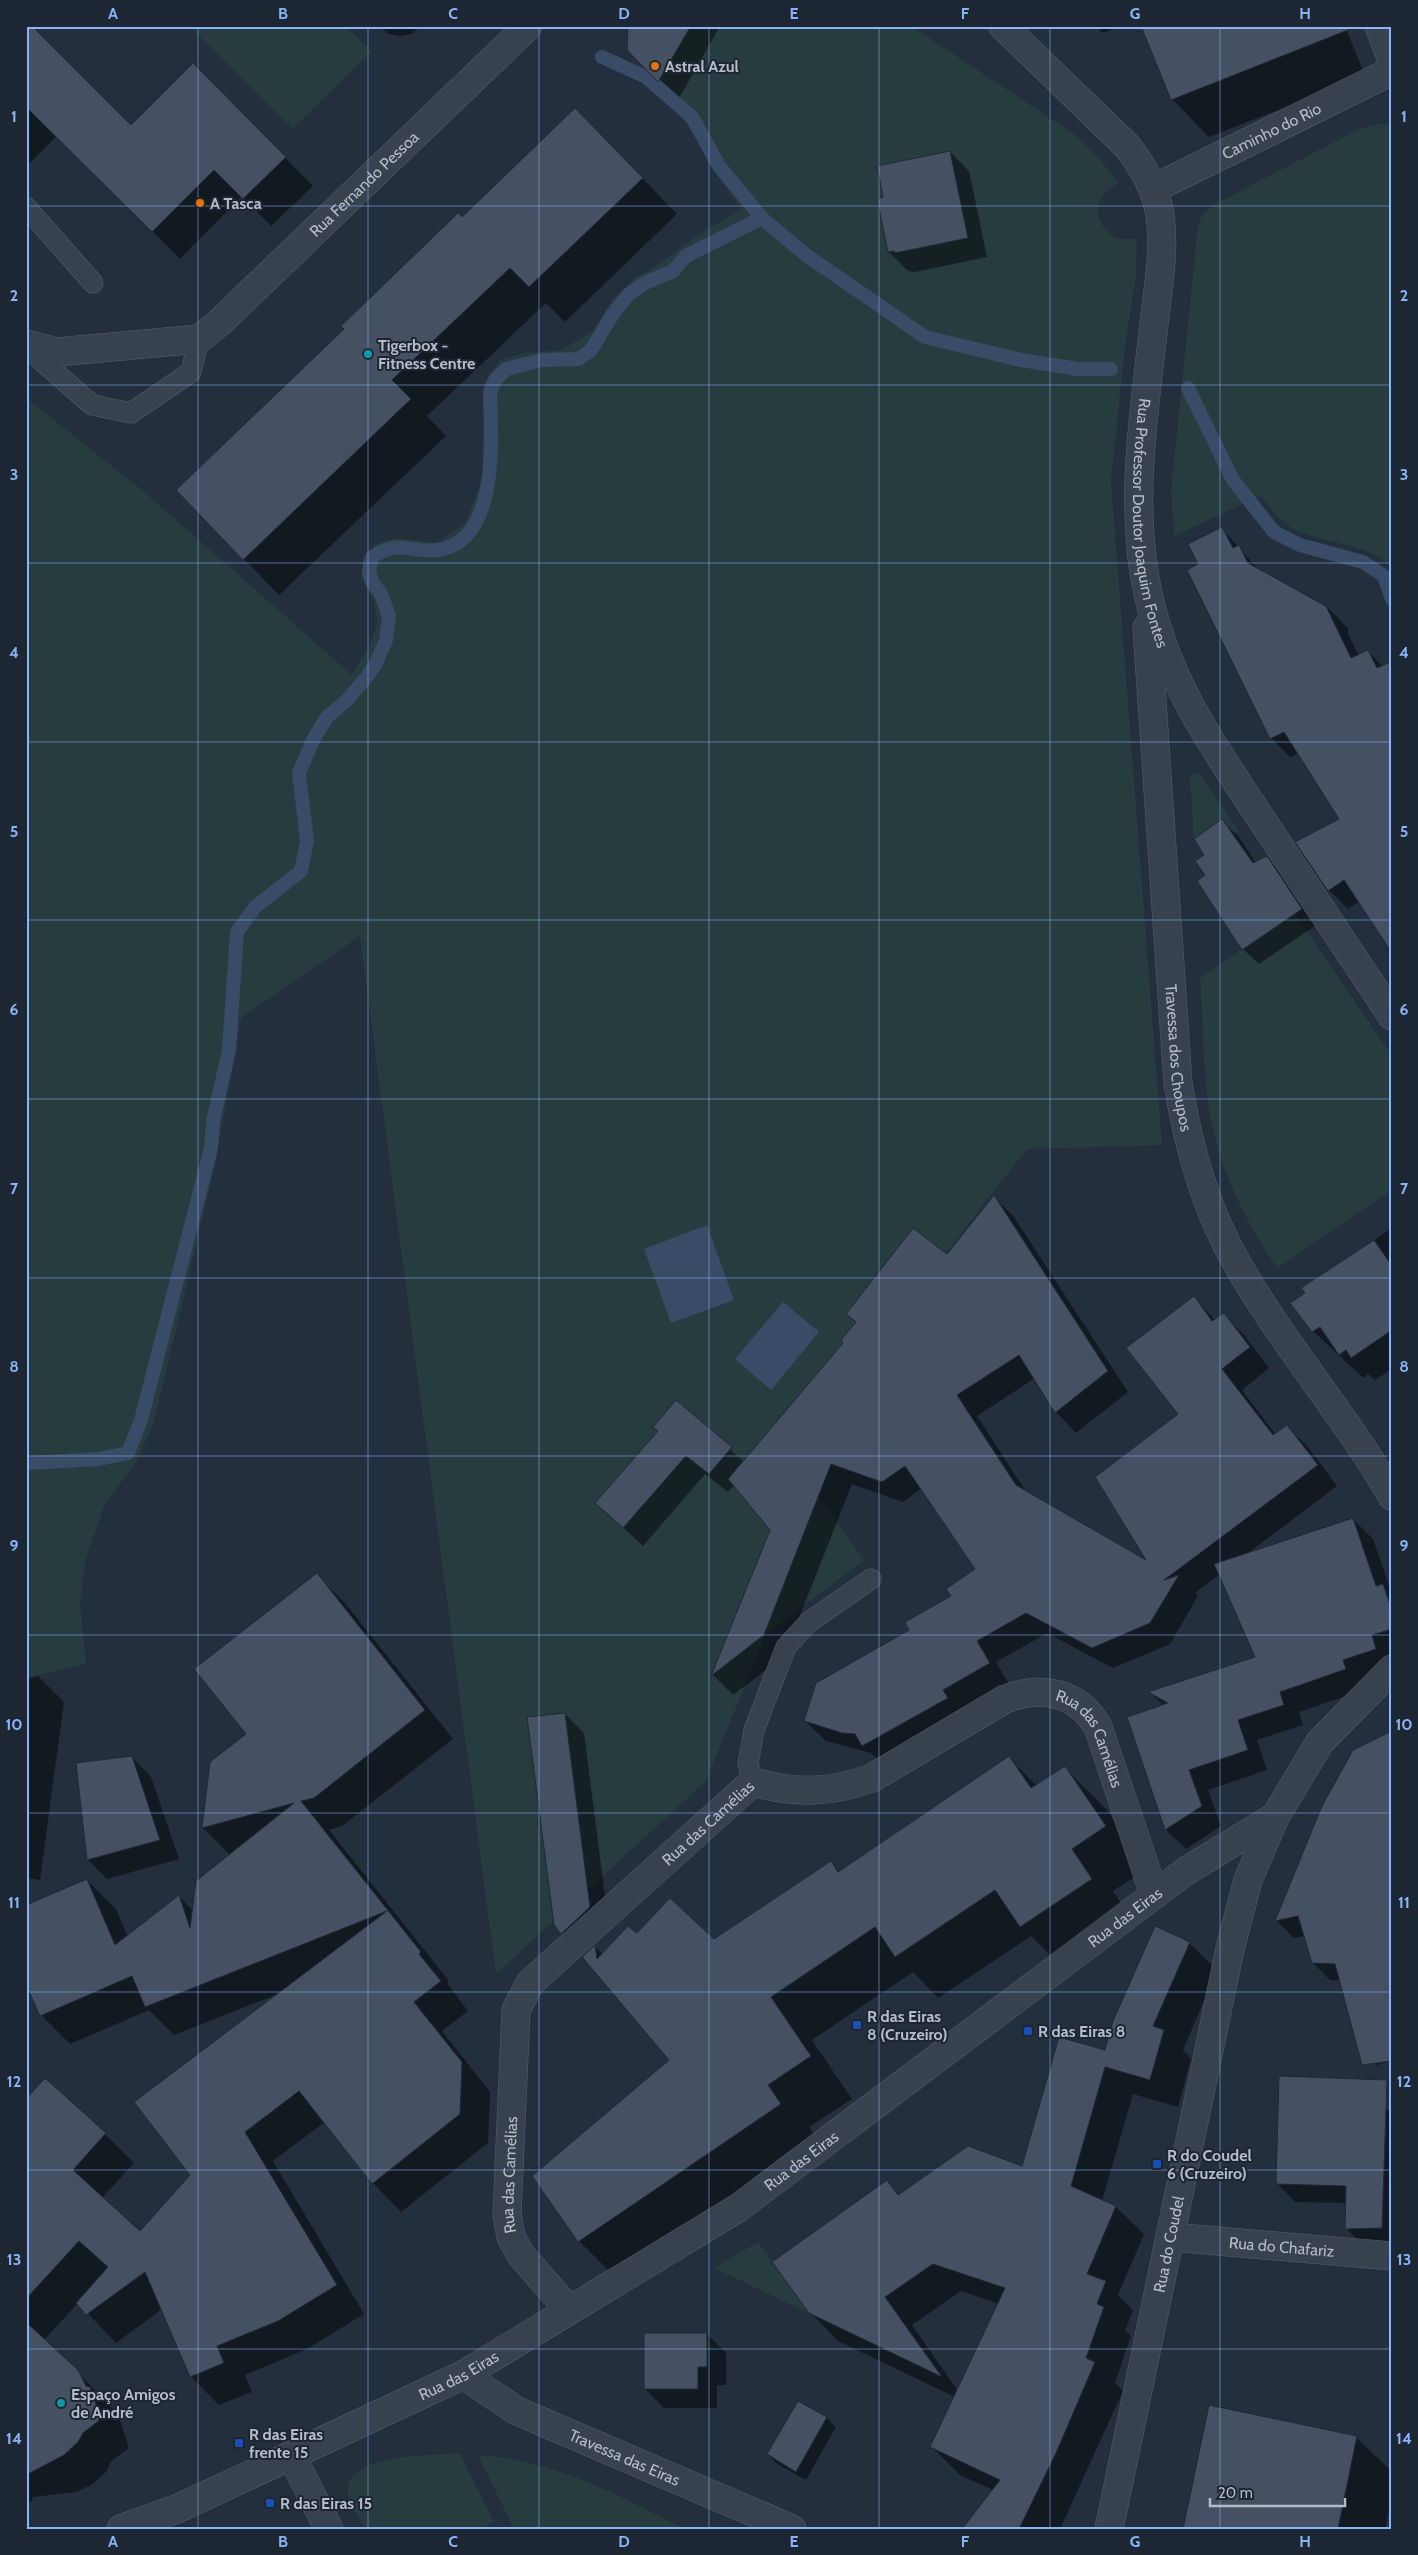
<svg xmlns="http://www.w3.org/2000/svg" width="1418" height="2555" font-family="Cabin,sans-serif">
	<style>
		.green { fill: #263c3f }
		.water { fill: #394c67 }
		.shadow { fill: #0007; fill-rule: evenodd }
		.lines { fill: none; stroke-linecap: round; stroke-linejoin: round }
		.stream { stroke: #394c67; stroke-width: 14 }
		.building { fill: #455162; stroke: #1f2835 }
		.service-casing { stroke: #565f6c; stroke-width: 21 }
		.minor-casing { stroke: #565f6c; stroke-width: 29 }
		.tertiary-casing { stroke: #565f6c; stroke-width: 29 }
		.service { stroke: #38414e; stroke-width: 20 }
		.minor { stroke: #38414e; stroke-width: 28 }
		.tertiary { stroke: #38414e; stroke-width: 28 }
		.grid { fill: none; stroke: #8ab4f8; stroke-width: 1; stroke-opacity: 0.55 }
		.food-dot { fill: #e8710a; stroke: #1d2633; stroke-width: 2 }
		.culture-dot { fill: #0f9aa8; stroke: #1d2633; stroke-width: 2 }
		.transit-dot { fill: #1a4fb4; stroke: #1d2633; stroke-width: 2 }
		.labels { text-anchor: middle; stroke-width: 4; stroke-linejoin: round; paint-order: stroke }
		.poi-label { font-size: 16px; font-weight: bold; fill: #b4bcc9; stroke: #1d2633; text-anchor: start }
		.street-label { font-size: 16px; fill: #b4bcc9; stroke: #1d2633 }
		.neatline { fill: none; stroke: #8ab4f8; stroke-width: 2 }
		.grid-label { font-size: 16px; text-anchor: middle; font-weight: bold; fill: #8ab4f8 }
	</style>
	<rect width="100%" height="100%" fill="#242f3e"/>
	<g class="green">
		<polygon points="189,26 346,26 371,52 293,129"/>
		<path d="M691 26H911L1075 135 1099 158 1118 183C1091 199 1092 222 1116 239H1137L1136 276 1125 345 1111 481 1162 1145 1027 1149 946 1253 795 1464 864 1560 766 1634 706 1781 496 1974 360 936 241 1018 215 1166 153 1425 135 1464 105 1504 85 1561 80 1604 86 1664 26 1678V398L141 489 352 675 368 649 377 625 375 603 361 577 363 558 376 544 396 538 437 543 465 523 482 480 484 383 500 360 524 353 562 350 594 330 611 301 636 277 662 262 692 239 741 209 707 161 693 131 654 90Z"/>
		<path d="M1377 124 1392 125V567C1365 541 1324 545 1292 528 1280 522 1270 506 1260 496L1174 536 1171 490 1198 227 1202 215 1212 206 1359 129Z"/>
		<polygon points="1194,773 1201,776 1239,831 1233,834 1222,820 1194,839 1190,778"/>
		<path d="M1295 914 1392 1056V1190L1277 1268C1249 1227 1226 1182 1214 1134 1202 1084 1204 1029 1200 978Z"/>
		<polygon points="758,2242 809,2313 714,2268"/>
		<path d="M460 2454 494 2522 481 2529H365C359 2518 348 2503 348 2490 348 2453 434 2455 460 2454Z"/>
		<path d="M478 2455C555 2460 617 2495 685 2529H514Z"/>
	</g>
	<g class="water">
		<polygon points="707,1225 734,1300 671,1323 644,1249"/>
		<polygon points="783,1302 819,1332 771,1390 735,1359"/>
	</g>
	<g class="shadow">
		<polygon points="26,26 131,127 193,65 313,186 271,226 242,196 180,259 57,136 26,167"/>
		<polygon points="378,26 422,26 411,34 400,36 389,34"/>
		<polygon points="629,26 720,26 678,100 629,50"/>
		<polygon points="1096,26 1119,26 1103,33"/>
		<polygon points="1345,26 1365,76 1209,137 1172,99"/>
		<polygon points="611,146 677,214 565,322 546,303 427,416 446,436 279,595 244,559 345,329 462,218"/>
		<polygon points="950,152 969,171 987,257 915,272 908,271 889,252 884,198"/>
		<polygon points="1222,529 1260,571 1329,609 1348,628 1348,634 1359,656 1368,651 1383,667 1360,901 1348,909 1329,890 1341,820 1299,753 1290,757 1271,738 1199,565"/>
		<polygon points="1222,821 1238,836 1256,863 1267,858 1282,873 1316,925 1259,964 1243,949 1207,876 1206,855"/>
		<polygon points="994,1197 1014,1217 1128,1392 1076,1433 1056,1412 1035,1378 977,1416 1027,1493 1149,1564 1179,1415 1194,1298 1215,1320 1223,1314 1244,1335 1269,1368 1242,1390 1276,1435 1287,1427 1308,1447 1337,1486 1247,1554 1353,1519 1373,1539 1392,1594 1392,1670 1362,1680 1366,1689 1299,1712 1303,1725 1257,1740 1267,1770 1208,1790 1221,1826 1186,1849 1166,1830 1129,1717 1164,1706 1150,1692 1257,1658 1220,1574 1195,1593 1198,1596 1170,1644 1113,1668 1047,1633 996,1662 1009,1684 883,1766 871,1753 826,1741 805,1721 953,1597 977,1569 922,1488 903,1502 852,1484 784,1656 733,1695 713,1675 771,1530 734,1485 728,1492 705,1474 643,1546 597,1503 659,1431 677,1402 744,1462 845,1343 856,1323 847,1314 947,1256"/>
		<polygon points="1392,1228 1392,1369 1375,1380 1368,1374 1363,1378 1313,1331 1307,1293 1303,1288"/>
		<polygon points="317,1575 345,1603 453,1739 342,1826 329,1830 449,1981 447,1983 468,2011 442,2031 490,2092 488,2143 401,2212 373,2183 325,2122 273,2161 364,2314 307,2349 245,2375 252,2392 219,2405 191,2377 162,2309 116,2343 78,2303 44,2340 106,2401 119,2417 129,2448 111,2461 107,2471 93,2484 76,2492 33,2497 31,2502 26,2501 26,2101 105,2134 134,2163 102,2198 140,2233 191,2175 278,1994 174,2035 149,2010 70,2044 41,2015 87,1880 116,1909 128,1937 179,1896 193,1911 230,1855 203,1828 211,1763 248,1734"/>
		<polygon points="38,1676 64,1702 40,1880 26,1878 26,1679"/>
		<polygon points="565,1714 584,1733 609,1927 581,1952 555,1924"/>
		<polygon points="1392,1732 1392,2061 1376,2065 1359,2048 1341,1980 1330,1980 1313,1963 1305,1936 1294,1938 1277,1921 1324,1806"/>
		<polygon points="132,1757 151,1777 179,1859 107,1879 88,1860"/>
		<polygon points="1009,1758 1037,1786 1065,1768 1107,1810 1147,1869 1113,1891 1133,1921 1063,1968 1031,1936 938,1998 913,1972 812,2040 852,2099 809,2127 822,2146 621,2283 579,2241 671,2061 583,1958 595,1947 603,1955 637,1935 714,1940 831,1862 840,1872"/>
		<path d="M1189 1943 1217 1970 1183 2050 1191 2059 1178 2107 1133 2094 1102 2201 1116 2207 1144 2234 1118 2295 1133 2310 1125 2331 1131 2336 1115 2383 1123 2391 1060 2529H964L993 2490 960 2475 932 2447 955 2397 838 2341 810 2312 887 2182 900 2195 1023 2167 1106 2052ZM961 2291 999 2304 958 2391 912 2325Z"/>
		<polygon points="1386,2108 1392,2114 1392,2246 1364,2247 1346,2228 1347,2203 1295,2202 1277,2183"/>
		<polygon points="707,2334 726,2353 726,2385 717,2385 717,2408 664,2408 645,2389"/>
		<polygon points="798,2402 827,2418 836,2427 806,2480 777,2464 768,2454"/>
		<polygon points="1356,2437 1392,2472 1392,2496 1385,2529 1185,2529"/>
	</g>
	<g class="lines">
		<g class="stream">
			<polyline points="602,57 646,77 692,117 719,166 762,218 806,255 925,337 1021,360 1078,369 1111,369"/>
			<polyline points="1188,388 1233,480 1274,532 1300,545 1363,562 1384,576 1392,599"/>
			<path d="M26 1463 99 1459 128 1453 141 1420 211 1148 213 1121 229 1050 237 932 255 907 301 871 307 841 299 773 313 740 327 717 346 701 367 677 376 663 386 640 389 616 381 594 372 582 369 571 372 557C402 538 410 554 438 550 500 541 491 438 490 393L495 380 506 369 542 360 579 359 591 350 613 314 628 295 645 283 673 271 686 256 762 218"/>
		</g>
	</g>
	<g class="building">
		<polygon points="26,26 32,26 131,125 193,63 286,157 243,199 214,170 152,232 26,107"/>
		<polygon points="628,26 691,26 658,82 627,50"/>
		<polygon points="1141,26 1352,26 1353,28 1171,100"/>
		<polygon points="575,108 643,178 529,287 510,268 392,380 411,399 243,560 176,490 344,329 341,326 458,213 462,217"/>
		<polygon points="950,151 968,238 895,253 894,251 888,252 877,199 883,197 877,166"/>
		<polygon points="1222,527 1233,548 1239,545 1248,563 1326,606 1351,658 1368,650 1377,668 1392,661 1392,953 1344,880 1328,891 1295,842 1339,819 1284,732 1270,739 1187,570 1198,564 1188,544"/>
		<polygon points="1222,819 1253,863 1267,856 1302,909 1242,950 1197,881 1205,875 1195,861 1204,855 1194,839"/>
		<polygon points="994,1195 1108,1371 1055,1413 1019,1355 957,1395 1016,1485 1146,1560 1095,1477 1178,1414 1126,1348 1194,1296 1212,1321 1224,1313 1250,1347 1222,1369 1273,1435 1287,1425 1318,1465 1164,1580 1179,1575 1150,1623 1092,1648 1026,1613 977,1641 990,1663 943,1690 948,1698 862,1746 855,1734 842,1733 804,1721 816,1683 909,1630 905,1622 951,1596 946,1589 975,1569 905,1466 882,1482 831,1464 764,1635 711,1676 770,1530 728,1479 843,1343 841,1340 856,1322 846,1314 913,1228 947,1254"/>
		<polygon points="1374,1240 1392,1266 1392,1330 1351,1358 1346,1350 1339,1355 1320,1327 1312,1332 1290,1303 1305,1293 1301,1288"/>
		<polygon points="676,1400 732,1447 709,1474 686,1456 623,1528 595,1503 658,1431 653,1427"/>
		<polygon points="1353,1518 1376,1586 1383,1584 1392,1610 1392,1629 1372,1635 1376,1649 1343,1660 1346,1669 1280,1692 1284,1705 1238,1720 1248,1750 1189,1770 1202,1806 1165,1830 1127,1717 1168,1703 1148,1692 1255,1657 1214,1564"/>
		<polygon points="317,1573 425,1710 314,1798 301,1801 421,1952 419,1954 441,1981 414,2002 462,2062 460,2114 372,2184 299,2091 245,2132 337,2285 278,2321 217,2346 224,2363 190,2377 145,2272 86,2315 76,2303 108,2267 79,2241 26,2299 26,2099 45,2078 106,2133 73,2170 140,2231 190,2175 134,2102 387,1911 145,2007 132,1976 40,2016 26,1985 26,1905 87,1879 115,1945 179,1895 190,1928 196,1881 294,1803 202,1828 210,1762 246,1734 194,1669"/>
		<polygon points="565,1713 590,1907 561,1934 554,1925 527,1717"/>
		<polygon points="1392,1731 1392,2061 1362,2065 1335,1964 1312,1963 1298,1916 1275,1921 1322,1806 1353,1750"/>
		<polygon points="132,1756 160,1840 87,1860 76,1763"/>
		<polygon points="1009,1756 1031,1788 1065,1766 1106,1826 1072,1849 1092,1879 1020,1927 995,1890 895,1957 875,1927 771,1997 811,2056 768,2085 781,2104 578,2242 532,2176 669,2060 582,1957 595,1945 597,1959 628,1926 637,1933 670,1898 714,1939 831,1861 838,1872"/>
		<polygon points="1155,1926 1190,1942 1153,2026 1164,2030 1150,2080 1105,2067 1071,2186 1116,2206 1087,2274 1106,2281 1097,2304 1104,2307 1086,2358 1095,2362 1056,2453 1019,2529 962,2529 1000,2480 930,2447 1005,2288 933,2264 885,2297 942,2377 809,2313 772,2262 887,2180 898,2195 968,2146 1022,2166 1059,2037 1105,2050 1113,2021"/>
		<polygon points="1279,2076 1387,2080 1382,2228 1345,2229 1346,2186 1276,2184"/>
		<polygon points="26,2322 78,2370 86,2386 90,2387 101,2419 83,2433 78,2442 64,2455 26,2475"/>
		<polygon points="644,2333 707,2333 707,2367 698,2367 698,2389 644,2389"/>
		<polygon points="798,2401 827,2417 796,2472 767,2454"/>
		<polygon points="1209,2405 1357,2436 1338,2529 1183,2529"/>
	</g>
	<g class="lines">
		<defs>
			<g id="service">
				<polyline points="26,207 93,283"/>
				<polyline points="26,347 92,405 131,413 191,372 199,339"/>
				<polyline points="753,1782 748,1764 754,1730 786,1647 809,1622 871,1579"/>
			</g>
			<g id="minor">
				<polyline points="1379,26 1392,61"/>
				<path id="s1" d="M1153 189 1392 71"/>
				<path id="s2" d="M26 344 57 352 199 339 219 323 528 26"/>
				<path id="s3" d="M1171 2237 1392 2256"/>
				<path id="s4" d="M569 2310 521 2255 511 2237 507 2214 516 2010 530 1983 753 1782C795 1794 831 1793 872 1778L1005 1699C1041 1685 1078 1692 1098 1727L1154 1894"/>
				<path id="s5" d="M463 2375 517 2411 792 2529"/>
				<polyline points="291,2455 329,2529"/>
				<path id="s6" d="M121 2529 179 2508 463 2375 738 2208 1186 1871 1275 1817"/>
			</g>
			<g id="tertiary">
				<path id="s7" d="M1003 26 1128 147C1143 167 1156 189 1160 215 1165 251 1158 288 1154 324 1144 415 1128 507 1149 598 1170 689 1218 753 1268 829 1309 892 1351 954 1392 1016"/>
				<path id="s8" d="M1147 628 1178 1083C1188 1146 1205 1209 1238 1265 1284 1346 1346 1416 1392 1496"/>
				<path id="s9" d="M1109 2529 1230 1949 1248 1880 1275 1817 1320 1742 1392 1669"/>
			</g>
		</defs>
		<use href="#service" class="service-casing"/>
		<use href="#minor" class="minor-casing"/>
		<use href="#tertiary" class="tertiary-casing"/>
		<use href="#service" class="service"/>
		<use href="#minor" class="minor"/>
		<use href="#tertiary" class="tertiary"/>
	</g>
	<path class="grid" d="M198 26V2529M368 26V2529M539 26V2529M709 26V2529M879 26V2529M1050 26V2529M1220 26V2529M26 206H1392M26 385H1392M26 563H1392M26 742H1392M26 920H1392M26 1099H1392M26 1278H1392M26 1456H1392M26 1635H1392M26 1813H1392M26 1992H1392M26 2170H1392M26 2349H1392"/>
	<g class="food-dot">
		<circle cx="655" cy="66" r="5"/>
		<circle cx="200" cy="203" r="5"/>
	</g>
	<g class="culture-dot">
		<circle cx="368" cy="354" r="5"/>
		<circle cx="61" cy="2403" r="5"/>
	</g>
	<g class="transit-dot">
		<rect x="852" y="2020" width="10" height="10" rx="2.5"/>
		<rect x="1023" y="2026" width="10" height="10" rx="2.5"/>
		<rect x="1152" y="2159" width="10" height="10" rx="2.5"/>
		<rect x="234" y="2438" width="10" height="10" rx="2.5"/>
		<rect x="265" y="2498" width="10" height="10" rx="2.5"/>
	</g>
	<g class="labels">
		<g class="poi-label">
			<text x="665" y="72">Astral Azul</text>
			<text x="210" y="209">A Tasca</text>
			<text x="378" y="351">Tigerbox -<tspan x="378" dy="18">Fitness Centre</tspan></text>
			<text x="867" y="2022">R das Eiras<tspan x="867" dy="18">8 (Cruzeiro)</tspan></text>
			<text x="1038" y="2037">R das Eiras 8</text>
			<text x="1167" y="2161">R do Coudel<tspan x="1167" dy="18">6 (Cruzeiro)</tspan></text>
			<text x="71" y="2400">Espaço Amigos<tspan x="71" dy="18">de André</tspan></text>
			<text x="249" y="2440">R das Eiras<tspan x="249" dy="18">frente 15</tspan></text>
			<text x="280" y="2509">R das Eiras 15</text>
		</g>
		<g class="street-label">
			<text dy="6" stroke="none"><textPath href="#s1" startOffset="132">Caminho do Rio</textPath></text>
			<text dy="6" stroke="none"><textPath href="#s2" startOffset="401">Rua Fernando Pessoa</textPath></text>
			<text dy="6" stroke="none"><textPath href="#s7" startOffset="560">Rua Professor Doutor Joaquim Fontes</textPath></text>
			<text dy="6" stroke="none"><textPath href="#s8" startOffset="431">Travessa dos Choupos</textPath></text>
			<text dy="6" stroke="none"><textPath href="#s4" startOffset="1039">Rua das Camélias</textPath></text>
			<text dy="6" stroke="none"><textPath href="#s4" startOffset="591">Rua das Camélias</textPath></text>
			<text dy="6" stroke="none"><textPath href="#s6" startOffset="1181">Rua das Eiras</textPath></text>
			<text dy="6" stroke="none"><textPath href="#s6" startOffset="776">Rua das Eiras</textPath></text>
			<text dy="6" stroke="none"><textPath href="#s4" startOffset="156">Rua das Camélias</textPath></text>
			<text dy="6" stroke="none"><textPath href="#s9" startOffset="291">Rua do Coudel</textPath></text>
			<text dy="6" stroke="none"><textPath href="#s3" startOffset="111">Rua do Chafariz</textPath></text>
			<text dy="6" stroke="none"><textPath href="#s6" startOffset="371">Rua das Eiras</textPath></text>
			<text dy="6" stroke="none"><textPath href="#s5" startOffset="182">Travessa das Eiras</textPath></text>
		</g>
	</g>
	<rect width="1418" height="2555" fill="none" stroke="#1d2633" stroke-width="55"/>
	<path d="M1210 2498v8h135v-8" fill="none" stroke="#b4bcc9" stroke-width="2.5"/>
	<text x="1218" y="2498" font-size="15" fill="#b4bcc9" stroke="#1d2633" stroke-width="4" paint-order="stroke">20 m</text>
	<rect x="28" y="28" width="1362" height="2500" class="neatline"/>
	<g class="grid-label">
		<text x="113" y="19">A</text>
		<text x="283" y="19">B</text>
		<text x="453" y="19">C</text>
		<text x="624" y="19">D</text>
		<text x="794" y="19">E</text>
		<text x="965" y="19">F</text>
		<text x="1135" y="19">G</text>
		<text x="1305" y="19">H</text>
		<text x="14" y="122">1</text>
		<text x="1404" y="122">1</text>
		<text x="14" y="301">2</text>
		<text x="1404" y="301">2</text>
		<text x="14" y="480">3</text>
		<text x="1404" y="480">3</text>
		<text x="14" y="658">4</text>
		<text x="1404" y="658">4</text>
		<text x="14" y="837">5</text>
		<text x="1404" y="837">5</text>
		<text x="14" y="1015">6</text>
		<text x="1404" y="1015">6</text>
		<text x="14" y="1194">7</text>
		<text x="1404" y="1194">7</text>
		<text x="14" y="1372">8</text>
		<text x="1404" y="1372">8</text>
		<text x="14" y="1551">9</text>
		<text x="1404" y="1551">9</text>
		<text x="14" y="1730">10</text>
		<text x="1404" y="1730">10</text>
		<text x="14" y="1908">11</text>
		<text x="1404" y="1908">11</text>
		<text x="14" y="2087">12</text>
		<text x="1404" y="2087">12</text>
		<text x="14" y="2265">13</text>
		<text x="1404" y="2265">13</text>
		<text x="14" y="2444">14</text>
		<text x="1404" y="2444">14</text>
		<text x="113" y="2547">A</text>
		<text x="283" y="2547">B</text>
		<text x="453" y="2547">C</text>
		<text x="624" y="2547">D</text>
		<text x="794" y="2547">E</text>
		<text x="965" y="2547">F</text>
		<text x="1135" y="2547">G</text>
		<text x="1305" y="2547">H</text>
	</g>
</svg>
